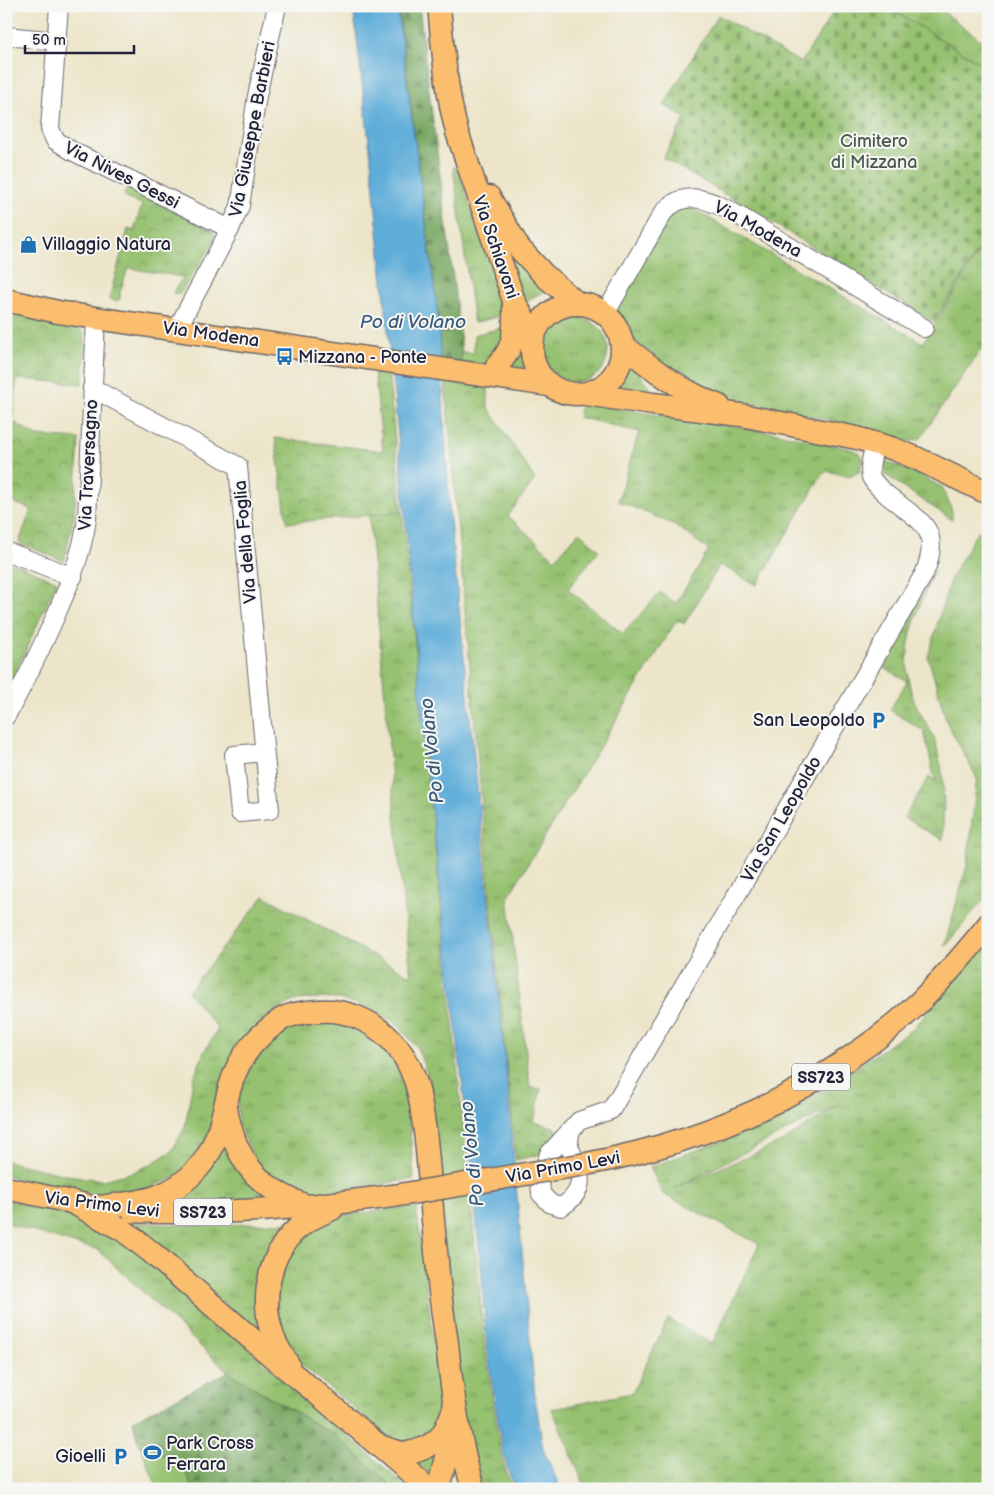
<svg xmlns="http://www.w3.org/2000/svg" width="994" height="1495" font-family="'Balsamiq Sans',sans-serif">
	<style>
		.grass { fill: url(#grass-tufts); stroke: #5c7255; fill-rule: evenodd }
		.forest { fill: url(#forest-firs); stroke: #4d644e }
		.cemetery { fill: url(#cemetery-stones); stroke: #5c7255 }
		.park { fill: url(#park-crowns); stroke: #5c7255 }
		.garden { fill: #95c16f; stroke: #5c7255 }
		.water { fill: #5fadd9; stroke: #40688a }
		.lines { fill: none; stroke-linecap: round; stroke-linejoin: round }
		.minor-casing { stroke: #69666d; stroke-width: 20 }
		.major-casing { stroke: #69666d; stroke-width: 25 }
		.minor { stroke: #fff; stroke-width: 18 }
		.major { stroke: #fbbd6e; stroke-width: 22 }
		.major-bridge-casing { stroke: #69666d; stroke-width: 25; stroke-linecap: butt }
		.major-bridge { stroke: #fbbd6e; stroke-width: 22 }
		.labels { text-anchor: middle; stroke-width: 4; stroke-linejoin: round; paint-order: stroke }
		.shield { fill: #f6f6f2; stroke: #626272; stroke-width: 1 }
		.shield-label { font-size: 16px; font-weight: bold; fill: #22223b }
		.street-label { font-size: 18px; fill: #22223b; stroke: #f6f6f2 }
		.park-label { font-size: 18px; fill: #4a5a4d; stroke: #f6f6f2 }
		.poi-label { font-size: 18px; fill: #22223b; stroke: #f6f6f2; text-anchor: start }
		.water-label { font-size: 19px; font-style: italic; fill: #3a5a7a; stroke: #f6f6f2 }
	</style>
	<defs>
		<pattern id="grass-tufts" width="24" height="20" patternUnits="userSpaceOnUse" patternTransform="scale(1.25)"><rect width="24" height="20" fill="#95c16f"/><path d="M3 7l-1-3M5 7V3M7 7l1-3M15 17l-1-3M17 17v-4M19 17l1-3" fill="none" stroke="#799c5c"/></pattern>
		<pattern id="forest-firs" width="22" height="20" patternUnits="userSpaceOnUse" patternTransform="scale(1.25)"><rect width="22" height="20" fill="#78a762"/><path d="M5 1l3.5 6h-7zM16 11l3.5 6h-7z" fill="#628852"/></pattern>
		<pattern id="cemetery-stones" width="16" height="16" patternUnits="userSpaceOnUse" patternTransform="scale(1.25)"><rect width="16" height="16" fill="#95c16f"/><path d="M2 7V4a2 2 0 0 1 4 0v3zM10 15v-3a2 2 0 0 1 4 0v3z" fill="#799c5c"/></pattern>
		<pattern id="park-crowns" width="20" height="18" patternUnits="userSpaceOnUse" patternTransform="scale(1.25)"><rect width="20" height="18" fill="#95c16f"/><path d="M2 6a3 3 0 1 1 6 0M12 15a3 3 0 1 1 6 0" fill="none" stroke="#799c5c"/></pattern>
	</defs>
	<rect width="100%" height="100%" fill="#f6f6f2"/>
	<filter id="ink" filterUnits="userSpaceOnUse"><feTurbulence type="fractalNoise" baseFrequency=".02" numOctaves="2"/><feDisplacementMap in="SourceGraphic" scale="10" xChannelSelector="R" yChannelSelector="G"/><feConvolveMatrix kernelMatrix="1 2 1 2 8 2 1 2 1" color-interpolation-filters="sRGB"/></filter>
	<filter id="wash" filterUnits="userSpaceOnUse"><feTurbulence type="fractalNoise" baseFrequency=".0096" numOctaves="4" result="noise"/><feDisplacementMap in="SourceGraphic" scale="20" xChannelSelector="R" yChannelSelector="G"/><feGaussianBlur stdDeviation="1.12" result="paint"/><feColorMatrix in="noise" values="0 0 0 0 0 0 0 0 0 0 0 0 0 0 0 0 0 1.4 0 .05"/><feComposite in="paint" operator="in"/></filter>
	<g filter="url(#wash)">
		<rect width="100%" height="100%" fill="#ece5c9"/>
		<g class="grass">
			<polygon points="886,6 936,6 981,40 988,33 988,68"/>
			<polygon points="457,167 506,314 474,323 453,168"/>
			<polygon points="690,207 923,343 988,237 988,339 920,439 909,441 874,430 744,402 700,385 663,363 637,342 623,329 616,313 619,298 660,227 678,208"/>
			<polygon points="500,244 548,289 521,304"/>
			<polygon points="555,296 563,304 547,309 531,329 526,316"/>
			<circle cx="576" cy="350" r="32"/>
			<polygon points="509,326 490,362 478,365 460,363 462,352 474,353 474,335"/>
			<polygon points="526,350 529,367 535,379 490,374 510,366"/>
			<path d="M625 356 644 369 641 377 651 389 650 395 609 388C618 379 624 369 625 356Z"/>
			<path d="M445 381 488 387V407L535 479 508 516 555 559 579 532 599 550 568 589 623 634 660 592 676 603 709 550 675 525 618 501 639 432 578 417 581 403 777 433 851 449 859 453 863 459 859 472C844 480 842 473 827 471L821 476 757 585 720 565 684 624 677 620 508 897 530 1088 541 1089 534 1122 556 1128 558 1136 541 1154 516 1160 490 898Z"/>
			<polygon points="882,460 917,474 943,488 952,511 952,520 886,475 880,468"/>
			<polygon points="402,512 485,1348 500,1449 511,1489 481,1489 461,1418 432,1105 428,1076 417,1047 396,1023 370,1008 339,999 312,998 293,1001 268,1015 203,1146 184,1174 127,1197 97,1194 42,1185 6,1175 6,1161 66,1175 103,1180 134,1172 151,1164 172,1151 185,1127 193,1080 204,1052 218,1029 188,992 264,896 411,976 400,871 369,515"/>
			<polygon points="988,530 988,894 944,947 967,866 977,778 947,723 928,657 950,580 977,532"/>
			<path d="M935 569C917 611 897 652 913 698 918 712 928 724 934 738 936 744 938 751 939 757 946 783 943 813 943 840L904 818 929 777 935 780 924 731 890 710 907 681 883 667Z"/>
			<path d="M988 937V1489H586L552 1409 632 1393 668 1319 712 1344 759 1244 663 1194 650 1167 776 1122 914 1028ZM839 1104 784 1141 674 1188H675Z"/>
			<polygon points="322,1022 341,1024 360,1030 375,1041 391,1057 401,1076 407,1096 414,1179 311,1194 298,1192 275,1179 257,1163 238,1124 238,1101 245,1077 256,1059 270,1041 289,1029 306,1023"/>
			<polygon points="225,1129 279,1199 242,1201 166,1201"/>
			<polygon points="6,1199 89,1221 133,1248 409,1489 395,1489 337,1437 228,1372 97,1249 74,1244 6,1223"/>
			<path d="M416 1206 441 1402C439 1433 434 1432 408 1445L390 1439 300 1363 287 1347 274 1319 281 1265 307 1229 338 1216Z"/>
			<path d="M121 1221C177 1228 234 1225 290 1222L267 1339Z"/>
			<polygon points="448,1433 434,1478 410,1457"/>
		</g>
		<g class="forest">
			<path d="M398 6H419C432 122 449 237 462 352L460 363 440 361 438 315Z"/>
			<polygon points="228,1372 337,1437 395,1489 193,1489 185,1471 136,1436 133,1420"/>
		</g>
		<polygon class="cemetery" points="837,6 886,6 988,68 988,235 934,322 747,207 663,158 685,118 664,105 718,15 801,63"/>
		<g class="park">
			<polygon points="127,187 213,231 215,235 213,244 179,295 173,293 183,277 128,268 120,292 120,299 116,301 109,299 128,229 134,231 142,204 127,199 124,194"/>
			<path d="M6 311 71 325C73 326 76 327 79 328 91 336 83 371 82 384L17 379 12 421 37 436 79 439 74 516 64 561 19 543 31 509 6 500Z"/>
			<polygon points="374,369 388,371 402,512 287,523 275,438 383,451"/>
			<polygon points="6,560 57,581 6,693"/>
		</g>
		<polygon class="garden" points="136,1436 185,1471 193,1489 158,1489"/>
		<polygon class="water" points="353,6 397,6 438,315 450,519 505,1061 535,1396 543,1449 561,1489 514,1489 502,1449 487,1348 481,1267 466,1116 425,754 399,445 370,150"/>
	</g>
	<g filter="url(#ink)">
		<g class="lines">
			<defs>
				<g id="minor">
					<polyline points="59,6 50,129 55,140 72,151 230,229"/>
					<polyline points="6,36 56,41"/>
					<path d="M605 314 663 213C686 185 716 203 741 217L924 328"/>
					<polyline points="177,329 230,229 240,206 257,96 277,6"/>
					<polyline points="92,388 238,466 270,810 240,813 234,755 264,752"/>
					<polyline points="6,551 73,577"/>
					<path d="M6 716C23 686 38 655 52 624 67 590 82 556 87 519L96 318"/>
					<path d="M571 1130C570 1134 569 1140 569 1145 570 1150 573 1155 575 1160 584 1181 581 1195 561 1207L551 1204 541 1194 540 1180 549 1154 579 1121 611 1110 924 574C944 526 918 521 886 494 881 489 874 484 871 477 868 466 873 454 875 443"/>
				</g>
				<g id="major">
					<path d="M439 6C443 49 446 91 457 132L514 301 533 335"/>
					<polyline points="489,197 519,248 545,276 578,304"/>
					<polyline points="6,300 58,312 96,318 549,385"/>
					<circle cx="577" cy="349" r="45"/>
					<path d="M622 344C652 369 683 392 719 406"/>
					<path d="M497 366C517 345 514 330 514 302"/>
					<polyline points="586,394 653,404 741,415 857,438 894,449 916,458 988,493"/>
					<path d="M226 1108C235 1160 257 1188 307 1206"/>
					<path d="M586 1164C682 1146 772 1112 852 1056 873 1042 893 1027 912 1009 940 983 964 955 988 925"/>
					<polyline points="6,1188 86,1205"/>
					<polyline points="72,1202 123,1230 151,1252 283,1366 313,1390 430,1489"/>
					<path d="M97 1207C138 1202 170 1201 199 1167 219 1145 222 1114 230 1087 237 1062 251 1042 271 1027 274 1025 278 1021 282 1019 293 1013 307 1012 320 1011 346 1009 372 1021 390 1039 401 1050 410 1065 415 1080 421 1096 422 1114 425 1131 430 1174 432 1218 437 1261 439 1289 443 1316 447 1343 452 1393 459 1441 473 1489"/>
					<path d="M133 1211C149 1212 166 1212 183 1212 253 1213 323 1205 393 1196"/>
					<path d="M288 1364C281 1353 274 1343 271 1330 261 1295 270 1252 298 1228 308 1219 320 1214 332 1209"/>
					<path d="M380 1446C388 1449 396 1452 404 1453 416 1453 432 1446 440 1437 447 1429 450 1418 454 1409"/>
					<polyline points="439,1489 451,1441 453,1427"/>
				</g>
			</defs>
			<use href="#minor" class="minor-casing"/>
			<use href="#major" class="major-casing"/>
			<use href="#minor" class="minor"/>
			<use href="#major" class="major"/>
			<defs>
				<polyline id="major-bridge" points="393,1196 586,1164"/>
			</defs>
			<use href="#major-bridge" class="major-bridge-casing"/>
			<use href="#major-bridge" class="major-bridge"/>
		</g>
	</g>
	<defs>
		<symbol id="shop-bare" viewBox="-9 -9 18 18"><path d="M-5-2.5h2.3a2.7 3.5 0 0 1 5.4 0H5L5.5 6h-11ZM-1.5-2.5h3a1.5 2.3 0 0 0-3 0Z" fill="#1f6fb2" stroke="#f6f6f2" stroke-width="2.5" paint-order="stroke"/></symbol>
		<symbol id="bus-bare" viewBox="-9 -9 18 18"><path d="M-5-6H5V4H4V6H2V4H-2V6H-4V4H-5ZM-3.5-4V0h7V-4ZM-3.5 1.2v1.5H-2V1.2ZM2 1.2v1.5H3.5V1.2Z" fill="#1f6fb2" stroke="#f6f6f2" stroke-width="2.5" paint-order="stroke"/></symbol>
		<symbol id="parking-bare" viewBox="-9 -9 18 18"><path d="M-3.5-5.5H1a3.5 3.5 0 0 1 0 7H-1V5.5H-3.5ZM-1-3.4V-.6H.8a1.4 1.4 0 0 0 0-2.8Z" fill="#1f6fb2" stroke="#f6f6f2" stroke-width="2.5" paint-order="stroke"/></symbol>
		<symbol id="stadium-bare" viewBox="-9 -9 18 18"><path d="M0-5a6.5 5 0 1 0 0 10a6.5 5 0 1 0 0-10ZM-3.5-1.8h7v3.6h-7Z" fill="#1f6fb2" stroke="#f6f6f2" stroke-width="2.5" paint-order="stroke"/></symbol>
	</defs>
	<g fill-rule="evenodd">
		<use href="#shop-bare" x="16" y="232" width="25" height="25"/>
		<use href="#bus-bare" x="272" y="344" width="25" height="25"/>
		<use href="#parking-bare" x="866" y="708" width="25" height="25"/>
		<use href="#stadium-bare" x="140" y="1440" width="25" height="25"/>
		<use href="#parking-bare" x="108" y="1444" width="25" height="25"/>
	</g>
	<g class="labels">
		<g class="shield">
			<rect x="792" y="1063.5" width="58" height="27" rx="4"/>
			<rect x="174" y="1198.5" width="58" height="27" rx="4"/>
		</g>
		<g class="shield-label">
			<text x="821" y="1083">SS723</text>
			<text x="203" y="1218">SS723</text>
		</g>
		<g class="street-label">
			<text transform="translate(252 129) rotate(-79)" y="6">Via Giuseppe Barbieri</text>
			<text transform="translate(122 175) rotate(27)" y="6">Via Nives Gessi</text>
			<text transform="translate(758 229) rotate(29)" y="6">Via Modena</text>
			<text transform="translate(496 247) rotate(71)" y="6">Via Schiavoni</text>
			<text transform="translate(211 334) rotate(8)" y="6">Via Modena</text>
			<text transform="translate(88 465) rotate(-87)" y="6">Via Traversagno</text>
			<text transform="translate(245 542) rotate(-95)" y="6">Via della Foglia</text>
			<text transform="translate(781 819) rotate(-60)" y="6">Via San Leopoldo</text>
			<text transform="translate(563 1167) rotate(-10)" y="6">Via Primo Levi</text>
			<text transform="translate(102 1204) rotate(7)" y="6">Via Primo Levi</text>
		</g>
		<g class="park-label">
			<text x="874" y="147">Cimitero<tspan x="874" dy="21">di Mizzana</tspan></text>
		</g>
		<g class="poi-label">
			<text x="42" y="250">Villaggio Natura</text>
			<text x="298" y="363">Mizzana - Ponte</text>
			<text x="865" y="726" text-anchor="end">San Leopoldo</text>
			<text x="166" y="1449">Park Cross<tspan x="166" dy="21">Ferrara</tspan></text>
			<text x="106" y="1462" text-anchor="end">Gioelli</text>
		</g>
		<g class="water-label">
			<text x="413" y="328">Po di Volano</text>
			<text transform="translate(431 751) rotate(-96)" y="7">Po di Volano</text>
			<text transform="translate(471 1154) rotate(-96)" y="7">Po di Volano</text>
		</g>
	</g>
	<rect width="994" height="1495" fill="none" stroke="#f6f6f2" stroke-width="25"/>
	<path d="M25 45v8h109v-8" fill="none" stroke="#22223b" stroke-width="2.5"/>
	<text x="32" y="45" font-size="15" fill="#22223b" stroke="#f6f6f2" stroke-width="4" paint-order="stroke">50 m</text>
</svg>
